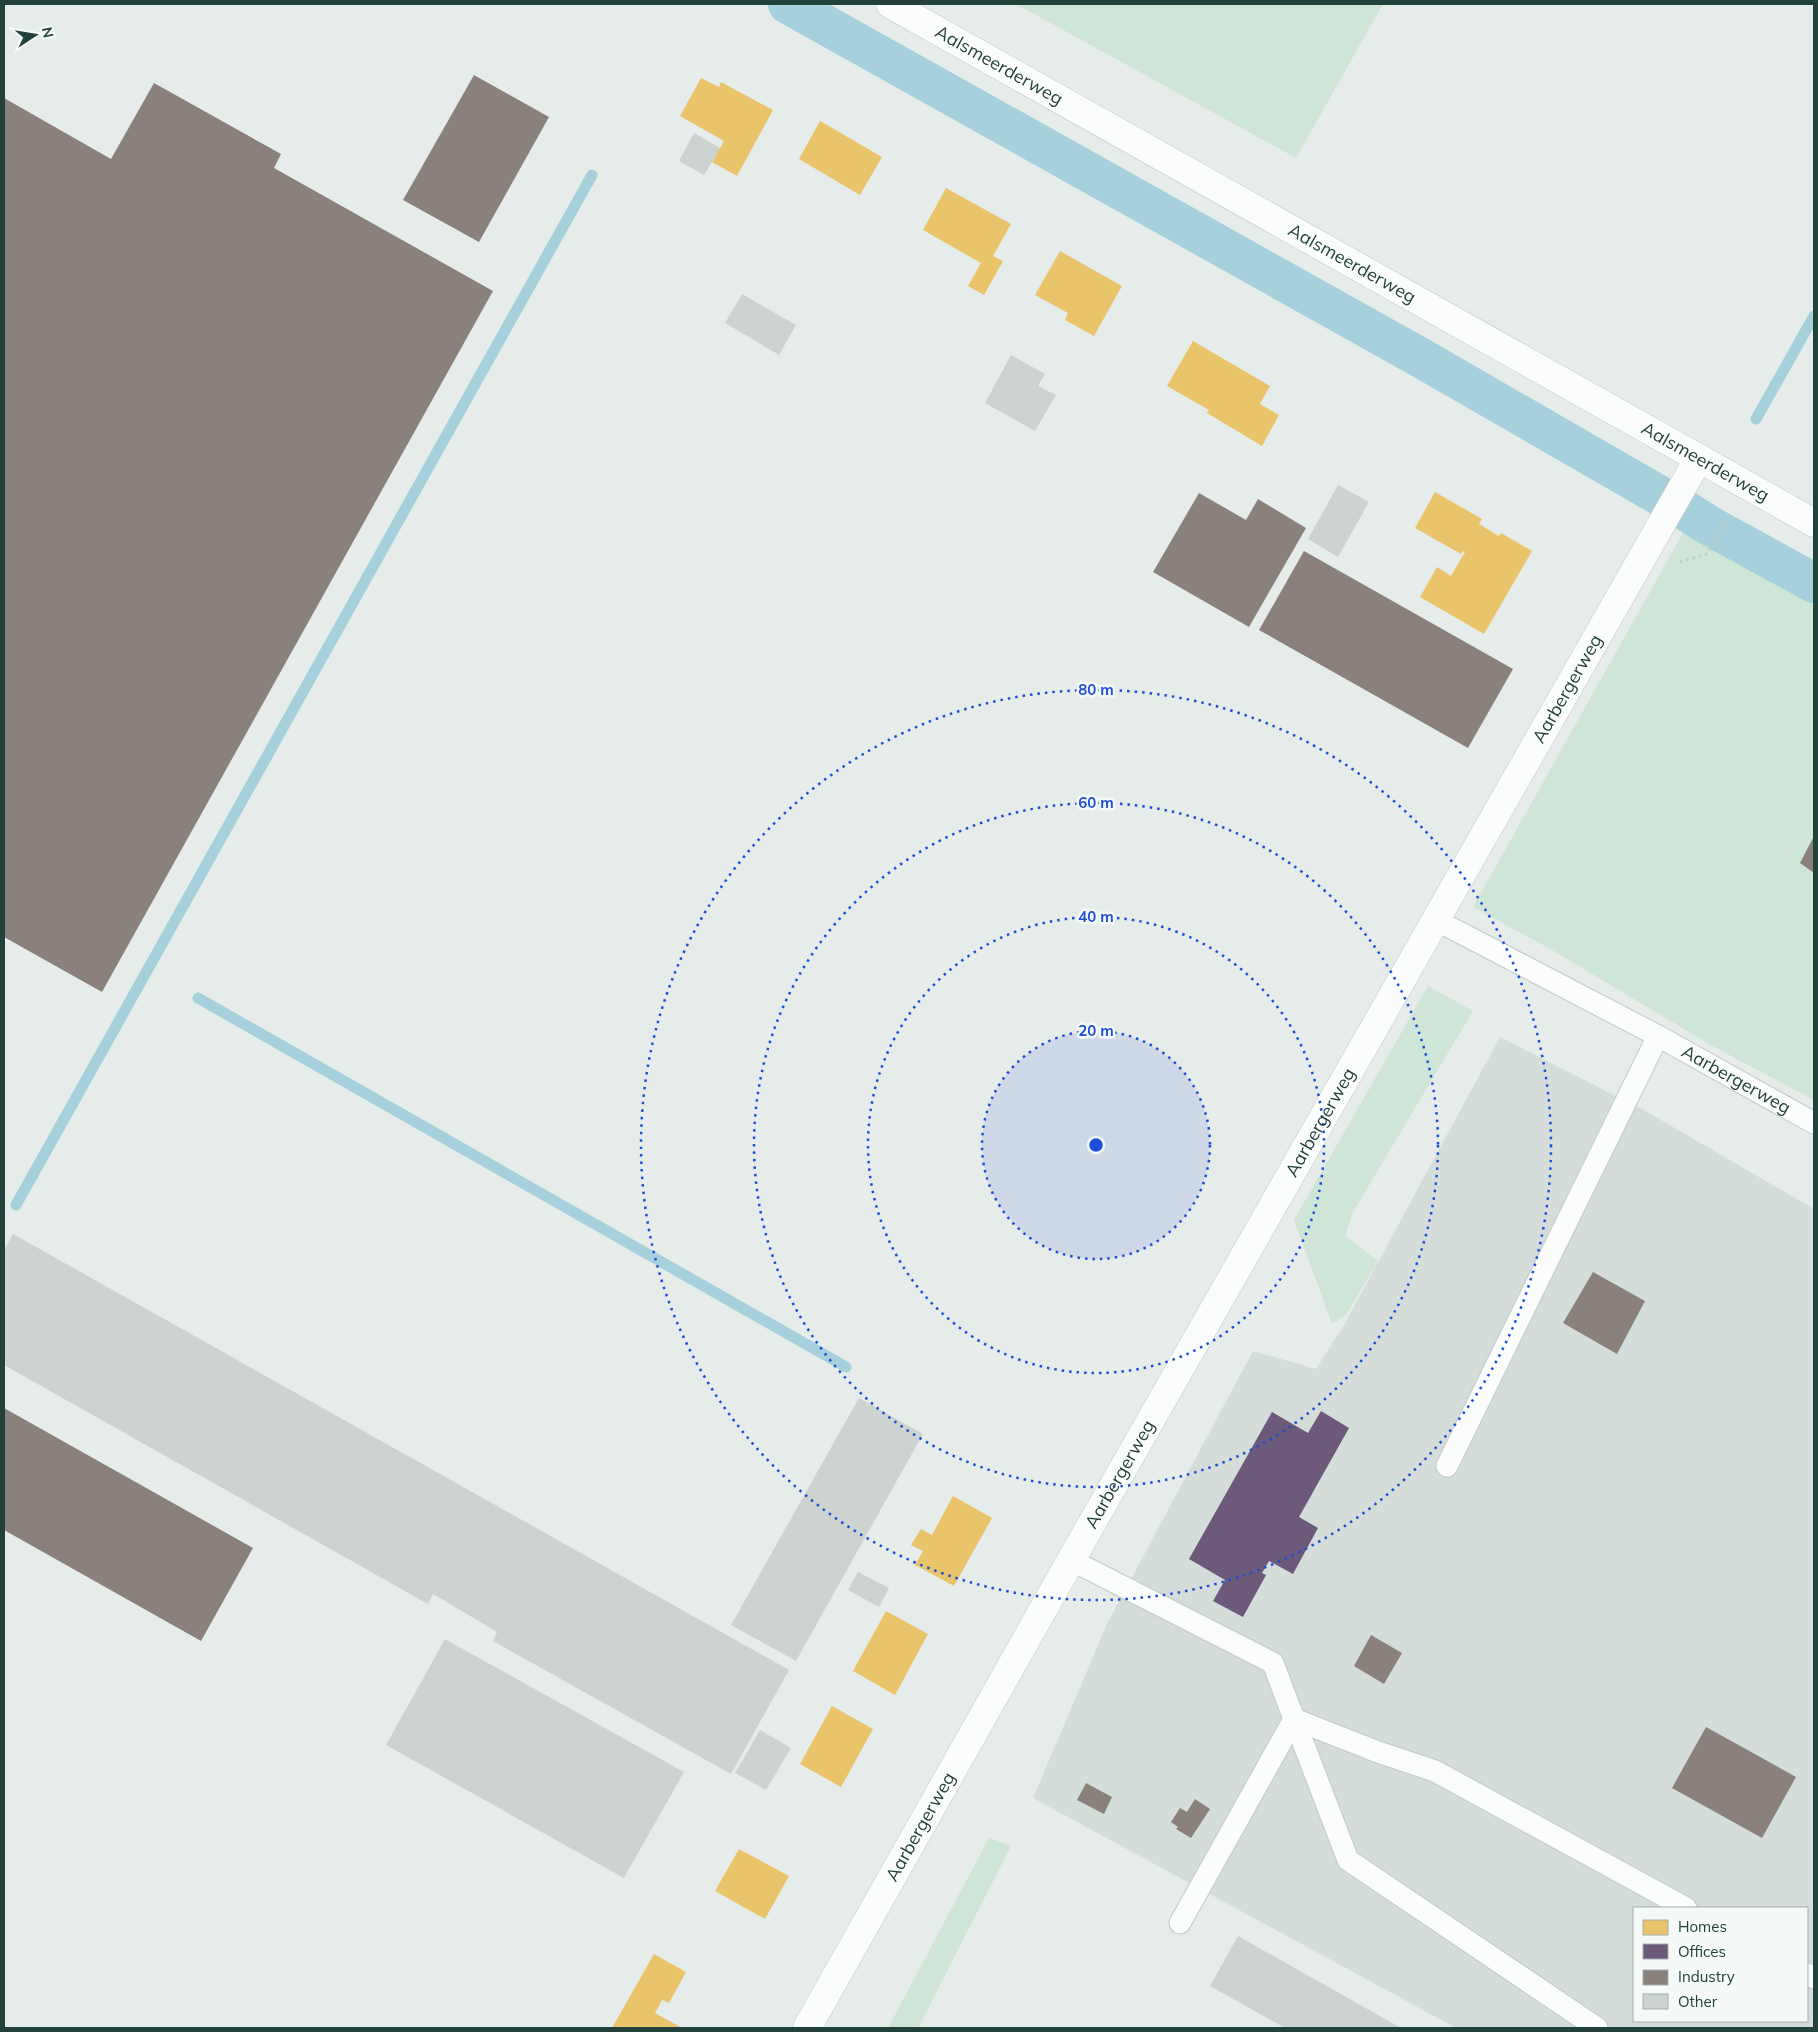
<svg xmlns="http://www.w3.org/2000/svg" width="1818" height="2032" font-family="Mulish,sans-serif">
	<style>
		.built { fill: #d4ddd9; fill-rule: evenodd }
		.green { fill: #cfe5d7 }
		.homes { fill: #e9c46a }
		.offices { fill: #6d597a }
		.industry { fill: #8a817c }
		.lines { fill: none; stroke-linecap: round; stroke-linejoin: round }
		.stream { stroke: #a6d0db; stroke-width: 11 }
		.canal { stroke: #a6d0db; stroke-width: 40 }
		.building { fill: #cdd3d1 }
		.service-casing { stroke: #c3c9c7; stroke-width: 23 }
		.minor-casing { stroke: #c3c9c7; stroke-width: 29 }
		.tertiary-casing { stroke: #c3c9c7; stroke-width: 29 }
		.path { stroke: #c2cbc9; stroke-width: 3; stroke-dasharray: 2.5 4; stroke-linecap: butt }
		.service { stroke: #fbfcfc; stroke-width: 21 }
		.minor { stroke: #fbfcfc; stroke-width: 28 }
		.tertiary { stroke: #fbfcfc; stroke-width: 28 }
		.ring { fill: none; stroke: #1d4ed8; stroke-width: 2.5; stroke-dasharray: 2.5 5 }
		.labels { text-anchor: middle; stroke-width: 5; stroke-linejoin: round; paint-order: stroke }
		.street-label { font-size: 18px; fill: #22413a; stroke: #f5faf8 }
		.centre { fill: #1d4ed8; stroke: #f5faf8; stroke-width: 2.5 }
		.ring-label { font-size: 15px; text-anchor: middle; font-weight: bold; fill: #1d4ed8; stroke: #f5faf8; stroke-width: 5; stroke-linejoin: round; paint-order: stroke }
	</style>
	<rect width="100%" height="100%" fill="#e6ece9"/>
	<path class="built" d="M1500 1037 1649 1113 1814 1209V2028H1456L1033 1798 1107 1624 1253 1351 1316 1369 1344 1325ZM1634 1908H1807V2021H1634Z"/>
	<g class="green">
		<polygon points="1016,4 1383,4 1296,158"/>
		<polygon points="1702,499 1814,562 1814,1100 1714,1047 1552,950 1473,907"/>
		<polygon points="1428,986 1473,1011 1353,1212 1345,1236 1378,1261 1346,1315 1332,1324 1294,1220"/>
		<polygon points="989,1838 1011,1846 918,2028 888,2028"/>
	</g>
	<g class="homes">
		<polygon points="701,78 719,87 721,82 773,110 737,176 712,162 724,141 680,116"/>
		<polygon points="820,121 882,157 860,195 799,159"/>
		<polygon points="946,188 1011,224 993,256 1003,261 984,295 968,286 981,263 923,230"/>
		<polygon points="1060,251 1122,286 1094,336 1065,320 1068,313 1035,295"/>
		<polygon points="1193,341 1270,386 1260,404 1279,415 1262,446 1207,413 1209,410 1167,386"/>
		<polygon points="1435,492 1482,519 1479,524 1499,536 1501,533 1532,551 1484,634 1420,597 1437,567 1451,576 1465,552 1463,551 1461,554 1415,528"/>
		<polygon points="953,1496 992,1518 954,1586 915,1565 923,1551 911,1545 921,1529 932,1535"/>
		<polygon points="886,1611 928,1634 895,1695 853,1671"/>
		<polygon points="832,1706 873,1729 841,1787 800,1764"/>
		<polygon points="739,1849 789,1876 765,1919 715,1891"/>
		<polygon points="654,1954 686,1972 669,2003 662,2000 655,2013 682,2028 612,2028"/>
	</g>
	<polygon class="offices" points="1321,1411 1349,1428 1299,1517 1318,1528 1293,1574 1269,1561 1262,1573 1266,1575 1243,1617 1241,1616 1213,1601 1225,1580 1189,1559 1272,1412 1308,1433"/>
	<g class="industry">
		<polygon points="474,75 549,117 479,242 403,200"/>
		<polygon points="154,83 281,154 274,168 493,291 102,992 4,937 4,98 111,159"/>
		<polygon points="1199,493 1246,520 1258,499 1306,528 1249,627 1153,572"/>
		<polygon points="1304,551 1513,669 1468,748 1259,630"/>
		<polygon points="1814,836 1814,873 1800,863"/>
		<polygon points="1593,1272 1645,1301 1617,1354 1563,1323"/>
		<polygon points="4,1408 253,1548 201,1641 4,1530"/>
		<polygon points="1371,1635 1402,1653 1384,1684 1354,1666"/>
		<polygon points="1706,1727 1796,1777 1762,1838 1672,1788"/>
		<polygon points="1086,1783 1112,1797 1104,1814 1077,1800"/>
		<polygon points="1195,1799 1210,1809 1191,1838 1176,1829 1178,1827 1171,1822 1180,1808 1187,1812"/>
	</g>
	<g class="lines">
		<g class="stream">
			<polyline points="1756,419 1814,316"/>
			<polyline points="198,998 846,1367"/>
			<polyline points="16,1205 592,175"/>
		</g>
		<polyline class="canal" points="788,4 1421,358 1683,509 1710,526 1814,583"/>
	</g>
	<g class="building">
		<polygon points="694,133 720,148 704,175 679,161"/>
		<polygon points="742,294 796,325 779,355 725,323"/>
		<polygon points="1011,355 1045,374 1038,386 1056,395 1035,431 985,403"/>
		<polygon points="1338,485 1369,502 1338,557 1308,539"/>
		<polygon points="13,1234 789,1670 731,1774 493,1641 497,1632 433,1594 428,1604 4,1365 4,1251"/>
		<polygon points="859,1398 923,1434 796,1661 731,1625"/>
		<polygon points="858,1572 889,1588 879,1607 848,1590"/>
		<polygon points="445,1639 684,1772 624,1878 386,1745"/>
		<polygon points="760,1730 791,1748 766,1790 735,1773"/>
		<polygon points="1238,1936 1401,2028 1285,2028 1210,1986"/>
	</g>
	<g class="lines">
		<defs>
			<g id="service">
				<path id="s1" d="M1436 920 1658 1036 1814 1123"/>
				<polyline points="1447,1466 1658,1036"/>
				<polyline points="1071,1560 1273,1663 1294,1719 1378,1752 1435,1771 1686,1908"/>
				<polyline points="1294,1719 1348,1860 1597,2028"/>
				<polyline points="1180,1923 1294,1719"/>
				<polyline points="1807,1974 1814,1978"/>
			</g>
			<g id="minor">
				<path id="s2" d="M807 2028 1071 1560 1699 458"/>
			</g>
			<g id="tertiary">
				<path id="s3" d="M890 4 1814 523"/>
			</g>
		</defs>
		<use href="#service" class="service-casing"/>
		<use href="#minor" class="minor-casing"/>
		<use href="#tertiary" class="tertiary-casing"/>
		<polyline class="path" points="1680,562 1707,554 1730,515"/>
		<use href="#service" class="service"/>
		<use href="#minor" class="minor"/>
		<use href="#tertiary" class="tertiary"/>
	</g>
	<circle cx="1096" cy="1145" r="114" fill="#1d4ed8" fill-opacity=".12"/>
	<g class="ring">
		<circle cx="1096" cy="1145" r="114"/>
		<circle cx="1096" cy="1145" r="228"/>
		<circle cx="1096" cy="1145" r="342"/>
		<circle cx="1096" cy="1145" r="455"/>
	</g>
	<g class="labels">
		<g class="street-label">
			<text dy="6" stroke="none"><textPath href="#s3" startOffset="125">Aalsmeerderweg</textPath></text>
			<text dy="6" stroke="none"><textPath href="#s3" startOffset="530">Aalsmeerderweg</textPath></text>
			<text dy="6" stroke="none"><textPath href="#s3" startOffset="935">Aalsmeerderweg</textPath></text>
			<text dy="6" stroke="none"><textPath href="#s2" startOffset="1540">Aarbergerweg</textPath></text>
			<text dy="6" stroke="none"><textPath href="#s1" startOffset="340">Aarbergerweg</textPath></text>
			<text dy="6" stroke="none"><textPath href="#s2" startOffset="1041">Aarbergerweg</textPath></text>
			<text dy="6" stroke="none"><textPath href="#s2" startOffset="636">Aarbergerweg</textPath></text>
			<text dy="6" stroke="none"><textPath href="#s2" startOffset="231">Aarbergerweg</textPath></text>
		</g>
	</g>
	<circle cx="1096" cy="1145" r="8" class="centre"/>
	<g class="ring-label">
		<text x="1096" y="695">80 m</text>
		<text x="1096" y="808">60 m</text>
		<text x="1096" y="922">40 m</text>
		<text x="1096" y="1036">20 m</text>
	</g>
	<rect width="1818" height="2032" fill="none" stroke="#22413a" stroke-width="10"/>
	<rect x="1633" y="1907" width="175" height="115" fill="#f5faf8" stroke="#a1b0ac"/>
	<rect x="1643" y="1920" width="25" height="15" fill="#e9c46a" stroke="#a1b0ac"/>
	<text x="1678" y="1932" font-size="15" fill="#22413a">Homes</text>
	<rect x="1643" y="1944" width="25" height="15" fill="#6d597a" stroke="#a1b0ac"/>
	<text x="1678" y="1957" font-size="15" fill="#22413a">Offices</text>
	<rect x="1643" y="1970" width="25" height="15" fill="#8a817c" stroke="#a1b0ac"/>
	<text x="1678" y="1982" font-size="15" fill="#22413a">Industry</text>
	<rect x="1643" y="1994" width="25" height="15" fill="#cdd3d1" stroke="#a1b0ac"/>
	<text x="1678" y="2007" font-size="15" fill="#22413a">Other</text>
	<g transform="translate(35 35) rotate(78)" stroke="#f5faf8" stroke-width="4" paint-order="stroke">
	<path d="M0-4L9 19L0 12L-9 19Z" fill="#22413a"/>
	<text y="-8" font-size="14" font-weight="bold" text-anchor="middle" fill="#22413a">N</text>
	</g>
</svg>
